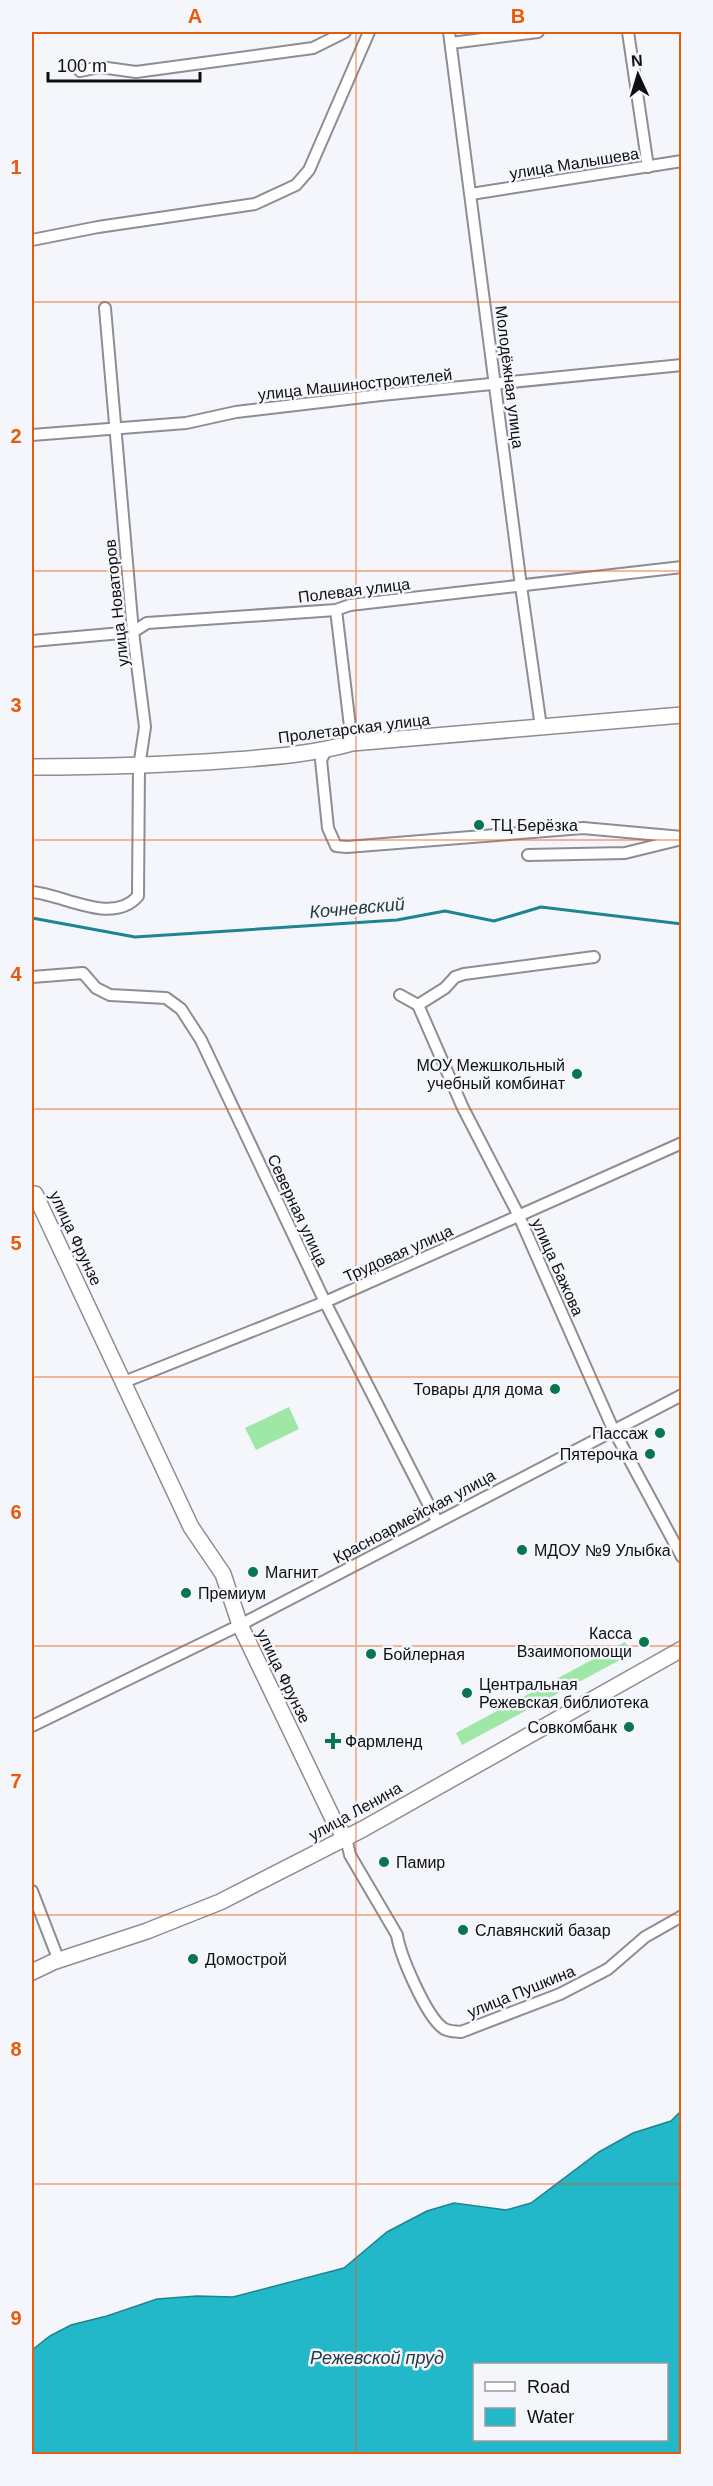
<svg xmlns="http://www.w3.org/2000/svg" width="713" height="2486" font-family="Arial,sans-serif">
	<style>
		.green { fill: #9ee7a6 }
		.water { fill: #23b8c9; stroke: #1d8592; stroke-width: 1.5; fill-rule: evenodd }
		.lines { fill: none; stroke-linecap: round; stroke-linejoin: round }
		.stream { stroke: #1d8592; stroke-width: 3 }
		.street-casing { stroke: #8c8e93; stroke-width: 14 }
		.secondary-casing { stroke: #8c8e93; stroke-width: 18 }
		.street { stroke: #fff; stroke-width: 10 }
		.secondary { stroke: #fff; stroke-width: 15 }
		.grid { fill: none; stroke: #e8590c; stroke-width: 1.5; stroke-opacity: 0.55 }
		.poi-dot { fill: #077650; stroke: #f4f6fc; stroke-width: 2 }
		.labels { text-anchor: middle; stroke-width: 5; stroke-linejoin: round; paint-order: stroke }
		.street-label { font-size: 16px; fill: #0e0f11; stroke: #f4f6fc }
		.poi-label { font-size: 16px; fill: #0e0f11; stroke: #f4f6fc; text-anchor: start }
		.water-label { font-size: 18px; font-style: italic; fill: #233a3e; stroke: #f4f6fc }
		.neatline { fill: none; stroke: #e8590c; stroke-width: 2 }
		.grid-label { font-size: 20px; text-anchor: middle; font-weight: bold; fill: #e8590c }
	</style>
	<rect width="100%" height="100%" fill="#f4f6fc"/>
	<g class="green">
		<polygon points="289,1407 299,1429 256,1450 245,1428"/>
		<polygon points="625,1642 631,1654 462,1745 456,1733"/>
	</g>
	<path class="water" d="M681 2111V2454H32V2350L50 2336 71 2325 107 2316 157 2299 197 2296 233 2297 344 2268 387 2232 427 2211 454 2203 506 2210 531 2203 599 2152 633 2133 671 2121ZM474 2364H666V2440H474Z"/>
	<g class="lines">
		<polyline class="stream" points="32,918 135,937 397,920 445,911 494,921 541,907 682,924"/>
		<defs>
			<g id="street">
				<polyline points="449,32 521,586 541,727"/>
				<polyline points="628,32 648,167"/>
				<polyline points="451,43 538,32"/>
				<polyline points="80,71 100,67 136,72 313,48 345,32"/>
				<polyline points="471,194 682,161"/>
				<polyline points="32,240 98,227 255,204 296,185 309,170 369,32"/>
				<polyline points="32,435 186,423 236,412 381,395 682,365"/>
				<polyline points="336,610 352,743"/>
				<polyline points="32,641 133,632 147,623 336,610 350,605 682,567"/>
				<polyline points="326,750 321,760 328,828 336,846 347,847 583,828 682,837"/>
				<polyline points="528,855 625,853 678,840"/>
				<path d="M32 892C63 894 112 926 138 896L139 767 145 727 133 632 105 308"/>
				<polyline points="32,977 83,973 96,988 110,995 166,998 181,1009 201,1040 325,1302 437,1521"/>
				<polyline points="400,995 418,1005 463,1108 518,1214 613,1429 682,1557"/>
				<polyline points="418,1005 445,988 455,977 464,974 594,957"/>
				<polyline points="124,1382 325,1302 682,1143"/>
				<polyline points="32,1726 240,1625 682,1395"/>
				<path d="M346 1838 350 1855 397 1935C400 1955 426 2016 443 2028 448 2032 455 2031 461 2032L560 1994 587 1980 608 1969 645 1937 682 1916"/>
				<polyline points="32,1891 59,1961"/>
			</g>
			<g id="secondary">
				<path d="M32 767C99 767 166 765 233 760 273 757 313 754 352 743L682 715"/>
				<polyline points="32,1196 35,1194 191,1527 223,1574 240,1625 335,1823 346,1838"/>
				<polyline points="32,1972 53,1962 147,1931 220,1902 363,1829 682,1649"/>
			</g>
		</defs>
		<use href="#street" class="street-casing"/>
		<use href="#secondary" class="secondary-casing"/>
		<use href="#street" class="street"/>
		<use href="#secondary" class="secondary"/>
	</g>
	<path class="grid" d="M356 32V2454M32 302H682M32 571H682M32 840H682M32 1109H682M32 1377H682M32 1646H682M32 1915H682M32 2184H682"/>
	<g class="poi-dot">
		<circle cx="479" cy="825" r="6"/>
		<circle cx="577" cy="1074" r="6"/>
		<circle cx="555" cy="1389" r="6"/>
		<circle cx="660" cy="1433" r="6"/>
		<circle cx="650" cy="1454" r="6"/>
		<circle cx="522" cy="1550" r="6"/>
		<circle cx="253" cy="1572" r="6"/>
		<circle cx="186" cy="1593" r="6"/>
		<circle cx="644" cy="1642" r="6"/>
		<circle cx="371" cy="1654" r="6"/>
		<circle cx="467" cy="1693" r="6"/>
		<circle cx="629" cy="1727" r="6"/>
		<path d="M330 1732h6v6h6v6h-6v6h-6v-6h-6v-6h6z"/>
		<circle cx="384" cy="1862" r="6"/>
		<circle cx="463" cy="1930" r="6"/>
		<circle cx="193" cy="1959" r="6"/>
	</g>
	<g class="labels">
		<g class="street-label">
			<text transform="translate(574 163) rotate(-9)" y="6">улица Малышева</text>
			<text transform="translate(510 377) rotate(83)" y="6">Молодёжная улица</text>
			<text transform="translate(355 384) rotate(-6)" y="6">улица Машиностроителей</text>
			<text transform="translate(354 590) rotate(-7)" y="6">Полевая улица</text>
			<text transform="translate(116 603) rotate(-96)" y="6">улица Новаторов</text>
			<text transform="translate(354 728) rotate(-7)" y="6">Пролетарская улица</text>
			<text transform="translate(298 1210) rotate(65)" y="6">Северная улица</text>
			<text transform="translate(76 1238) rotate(65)" y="6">улица Фрунзе</text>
			<text transform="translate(398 1253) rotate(-24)" y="6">Трудовая улица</text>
			<text transform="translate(558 1267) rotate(66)" y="6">улица Бажова</text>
			<text transform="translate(414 1516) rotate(-28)" y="6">Красноармейская улица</text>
			<text transform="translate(284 1676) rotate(64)" y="6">улица Фрунзе</text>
			<text transform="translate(355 1811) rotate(-29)" y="6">улица Ленина</text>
			<text transform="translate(521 1991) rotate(-22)" y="6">улица Пушкина</text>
		</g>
		<g class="poi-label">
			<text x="491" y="831">ТЦ Берёзка</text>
			<text x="565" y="1071" text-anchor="end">МОУ Межшкольный<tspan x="565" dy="18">учебный комбинат</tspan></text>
			<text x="543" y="1395" text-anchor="end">Товары для дома</text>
			<text x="648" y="1439" text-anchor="end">Пассаж</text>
			<text x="638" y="1460" text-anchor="end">Пятерочка</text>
			<text x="534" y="1556">МДОУ №9 Улыбка</text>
			<text x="265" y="1578">Магнит</text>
			<text x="198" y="1599">Премиум</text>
			<text x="632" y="1639" text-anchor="end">Касса<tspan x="632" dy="18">Взаимопомощи</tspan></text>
			<text x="383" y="1660">Бойлерная</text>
			<text x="479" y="1690">Центральная<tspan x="479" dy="18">Режевская библиотека</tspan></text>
			<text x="617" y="1733" text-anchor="end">Совкомбанк</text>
			<text x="345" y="1747">Фармленд</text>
			<text x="396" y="1868">Памир</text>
			<text x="475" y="1936">Славянский базар</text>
			<text x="205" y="1965">Домострой</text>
		</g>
		<g class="water-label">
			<text transform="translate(357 908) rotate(-5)" y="6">Кочневский</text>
			<text x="377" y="2364">Режевской пруд</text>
		</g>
	</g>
	<rect width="713" height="2486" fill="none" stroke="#f4f6fc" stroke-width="66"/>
	<rect x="473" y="2363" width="195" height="78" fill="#f4f6fc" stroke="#989a9e" stroke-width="1.5"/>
	<rect x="485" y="2382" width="30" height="9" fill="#ffffff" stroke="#989a9e" stroke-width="1.5"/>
	<text x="527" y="2393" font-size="18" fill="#0e0f11">Road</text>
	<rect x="485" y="2408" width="30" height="18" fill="#23b8c9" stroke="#989a9e" stroke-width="1.5"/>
	<text x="527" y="2423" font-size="18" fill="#0e0f11">Water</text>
	<g transform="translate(638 75) rotate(356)" stroke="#f4f6fc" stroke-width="4.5" paint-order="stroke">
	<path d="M0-4.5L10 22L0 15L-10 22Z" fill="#0e0f11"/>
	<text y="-9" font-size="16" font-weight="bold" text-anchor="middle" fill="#0e0f11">N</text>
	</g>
	<path d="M48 72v9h152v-9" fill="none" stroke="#0e0f11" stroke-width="3"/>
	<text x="57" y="72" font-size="18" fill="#0e0f11" stroke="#f4f6fc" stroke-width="4.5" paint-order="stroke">100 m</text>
	<rect x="33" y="33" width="647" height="2420" class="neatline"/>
	<g class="grid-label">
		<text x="195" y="23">A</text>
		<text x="518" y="23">B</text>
		<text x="16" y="174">1</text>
		<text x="16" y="443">2</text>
		<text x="16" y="712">3</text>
		<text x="16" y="981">4</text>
		<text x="16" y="1250">5</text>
		<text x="16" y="1519">6</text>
		<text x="16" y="1788">7</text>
		<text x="16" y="2056">8</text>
		<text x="16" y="2325">9</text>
	</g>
</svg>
